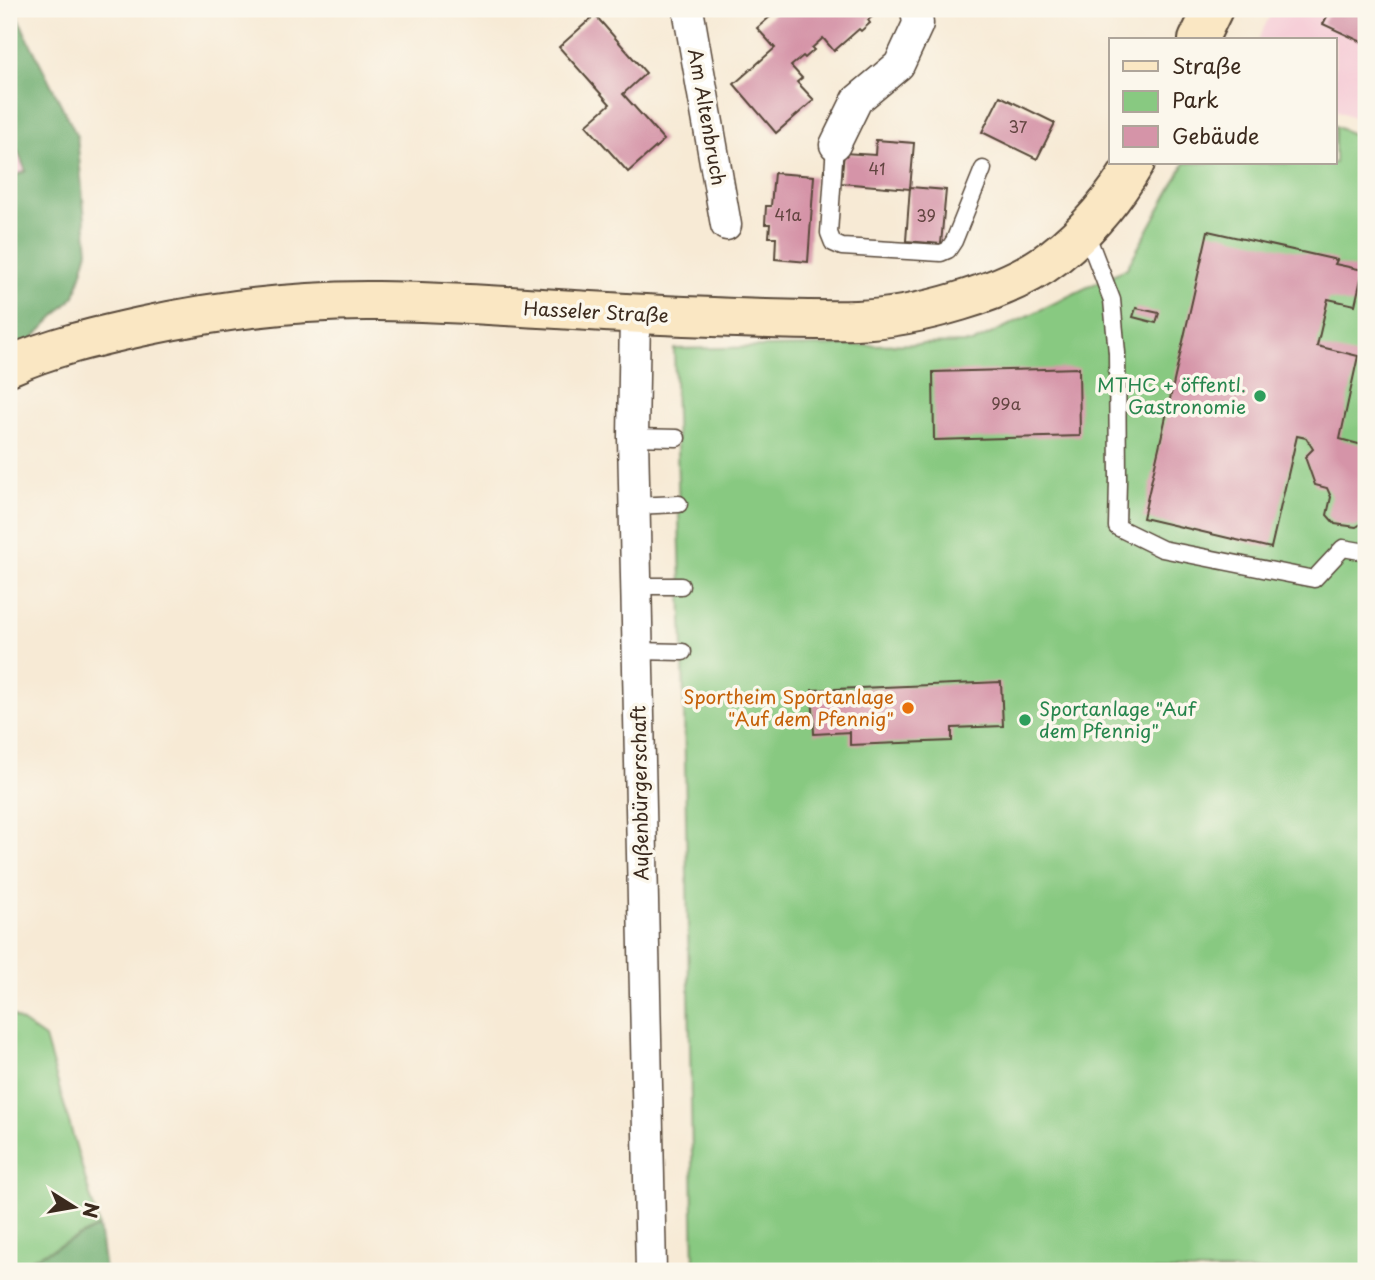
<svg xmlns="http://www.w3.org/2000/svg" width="1375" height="1280" font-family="'Playpen Sans',sans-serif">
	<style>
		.built { fill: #f6cfd8 }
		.green { fill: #88c981; stroke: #627a50; stroke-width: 2 }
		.forest { fill: #6ead6f; stroke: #546c46; stroke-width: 2 }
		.building { fill: #d594a8 }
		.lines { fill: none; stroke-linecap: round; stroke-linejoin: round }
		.lane-casing { stroke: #574739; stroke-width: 19 }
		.street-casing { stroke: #574739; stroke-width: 33 }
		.secondary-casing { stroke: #574739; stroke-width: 42 }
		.lane { stroke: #fff; stroke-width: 16 }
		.street { stroke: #fff; stroke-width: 30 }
		.secondary { stroke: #fae7c3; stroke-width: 38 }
		.leisure-dot { fill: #2e9e5b; stroke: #fbf7ec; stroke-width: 2.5 }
		.food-dot { fill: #e8710a; stroke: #fbf7ec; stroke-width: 2.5 }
		.labels { text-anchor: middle; stroke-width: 7; stroke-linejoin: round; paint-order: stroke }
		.number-label { font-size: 16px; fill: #624440 }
		.street-label { font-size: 19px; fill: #3b2a1e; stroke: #fbf7ec }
		.leisure-label { font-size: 19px; fill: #27864d; stroke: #fbf7ec; text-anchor: end }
		.food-label { font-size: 19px; fill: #c56008; stroke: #fbf7ec; text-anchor: end }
	</style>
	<rect width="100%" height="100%" fill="#fbf7ec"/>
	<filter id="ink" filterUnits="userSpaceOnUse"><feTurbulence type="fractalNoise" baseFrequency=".0143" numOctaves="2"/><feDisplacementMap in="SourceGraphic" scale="14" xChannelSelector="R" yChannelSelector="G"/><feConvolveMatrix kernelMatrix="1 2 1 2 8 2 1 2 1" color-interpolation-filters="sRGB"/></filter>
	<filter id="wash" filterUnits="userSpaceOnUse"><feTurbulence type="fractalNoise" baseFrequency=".00686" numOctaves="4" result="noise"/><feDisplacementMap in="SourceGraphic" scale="28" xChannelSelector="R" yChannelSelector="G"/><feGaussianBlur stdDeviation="1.57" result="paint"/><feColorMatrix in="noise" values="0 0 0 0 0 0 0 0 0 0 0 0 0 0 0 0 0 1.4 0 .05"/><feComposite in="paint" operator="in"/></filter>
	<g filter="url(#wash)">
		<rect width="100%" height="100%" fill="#f7ead5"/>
		<g class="built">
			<polygon points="1273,9 1366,9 1366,122 1335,110 1335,40 1258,40"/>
			<polygon points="9,130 26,172 9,178"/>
		</g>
		<g class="green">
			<polygon points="1335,126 1366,140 1366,1271 694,1271 683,652 674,349 972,343 1127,268 1185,163 1335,163"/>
			<polygon points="9,1013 45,1038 99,1227 9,1270"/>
		</g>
		<g class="forest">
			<polygon points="9,9 15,9 25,33 77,136 88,251 75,296 30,341 9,353 9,178 26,171 9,130"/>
			<polygon points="99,1227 105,1271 9,1271 9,1270"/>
		</g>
		<g id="blocks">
			<g class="building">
				<polygon points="779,9 798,9 801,13 806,9 882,9 868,20 870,23 861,31 859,29 834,51 823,38 812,48 814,50 805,58 803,56 791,66 802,78 797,82 814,100 776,133 734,84 775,48 757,28"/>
				<polygon points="1331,9 1366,9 1366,44 1323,24"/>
				<polygon points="595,15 646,73 623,94 664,140 628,172 586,125 610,104 559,47"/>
				<polygon points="1000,96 1055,123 1037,159 982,132"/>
				<polygon points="876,140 914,143 910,189 841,183 844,153 875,155"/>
				<polygon points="774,173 814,176 808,262 775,259 776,237 769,237 770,224 765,224 766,206 771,206"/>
				<polygon points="910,187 946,190 941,244 906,241"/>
				<polygon points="1208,231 1337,260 1335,264 1363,270 1355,305 1328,299 1317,346 1358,356 1340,439 1366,446 1366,521 1356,527 1335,524 1327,515 1331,497 1327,488 1315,485 1305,457 1313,449 1306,438 1297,436 1271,548 1143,518"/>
				<polygon points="1136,308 1159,313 1156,323 1133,317"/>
				<polygon points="1079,368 1080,436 934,440 933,372"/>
				<polygon points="1001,682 1003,726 952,728 952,741 850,745 850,732 814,734 812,690"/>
				<polygon points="9,1193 15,1195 10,1215 9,1215"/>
			</g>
		</g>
	</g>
	<g filter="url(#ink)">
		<use href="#blocks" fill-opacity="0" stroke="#574739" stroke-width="2"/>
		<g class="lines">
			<defs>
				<g id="lane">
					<polyline points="835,145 829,233 833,243 842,247 941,253 948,250 954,241 983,169"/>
					<polyline points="1085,230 1112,300 1117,353 1118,479 1117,527 1162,549 1314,579 1343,548 1366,552"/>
					<polyline points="633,437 677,438"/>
					<polyline points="634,506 679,504"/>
					<polyline points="636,586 681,586"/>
					<polyline points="637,651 683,652"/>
				</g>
				<g id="street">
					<polyline points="688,9 726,225"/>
					<polyline points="835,145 857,100 899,65 918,24 916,9"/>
					<polyline points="635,315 633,437 651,1271"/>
				</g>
				<g id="secondary">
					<polyline points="1198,40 1213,9"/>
					<path d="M9 366C51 347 95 337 140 327 218 310 298 300 378 301 489 302 601 314 713 317 760 319 808 321 856 320 914 318 1008 293 1054 257 1087 231 1114 199 1135 163"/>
				</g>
			</defs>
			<use href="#lane" class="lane-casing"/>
			<use href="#street" class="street-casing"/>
			<use href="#secondary" class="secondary-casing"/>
			<use href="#lane" class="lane"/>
			<use href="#street" class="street"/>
			<use href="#secondary" class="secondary"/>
		</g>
	</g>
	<g class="leisure-dot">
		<circle cx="1260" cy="396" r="7"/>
		<circle cx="1025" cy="720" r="7"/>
	</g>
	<circle class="food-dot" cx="908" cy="708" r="7"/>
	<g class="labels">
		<g class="number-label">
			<text x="1018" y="133">37</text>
			<text x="877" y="175">41</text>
			<text x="788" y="221">41a</text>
			<text x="926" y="222">39</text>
			<text x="1006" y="410">99a</text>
		</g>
		<g class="street-label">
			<text transform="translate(707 117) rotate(80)" y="7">Am Altenbruch</text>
			<text transform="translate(596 312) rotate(3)" y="7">Hasseler Straße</text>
			<text transform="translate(640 793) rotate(-91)" y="7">Außenbürgerschaft</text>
		</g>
		<g class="leisure-label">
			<text x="1246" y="392">MTHC + öffentl.<tspan x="1246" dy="22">Gastronomie</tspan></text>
			<text x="1039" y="716" text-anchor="start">Sportanlage "Auf<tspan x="1039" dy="22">dem Pfennig"</tspan></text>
		</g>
		<g class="food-label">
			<text x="894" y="704">Sportheim Sportanlage<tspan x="894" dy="22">"Auf dem Pfennig"</tspan></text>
		</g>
	</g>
	<rect width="1375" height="1280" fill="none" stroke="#fbf7ec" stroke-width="35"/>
	<rect x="1109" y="38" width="228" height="126" fill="#fbf7ec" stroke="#aea59a" stroke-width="2"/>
	<rect x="1123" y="61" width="35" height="10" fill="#fae7c3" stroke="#aea59a" stroke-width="2"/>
	<text x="1172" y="74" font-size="21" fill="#3b2a1e">Straße</text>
	<rect x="1123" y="91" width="35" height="21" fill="#88c981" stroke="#aea59a" stroke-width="2"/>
	<text x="1172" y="108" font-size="21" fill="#3b2a1e">Park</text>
	<rect x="1123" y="126" width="35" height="21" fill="#d594a8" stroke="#aea59a" stroke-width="2"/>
	<text x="1172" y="144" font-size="21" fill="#3b2a1e">Gebäude</text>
	<g transform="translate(74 1207) rotate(101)" stroke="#fbf7ec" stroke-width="5" paint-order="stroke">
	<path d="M0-5L12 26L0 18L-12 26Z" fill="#3b2a1e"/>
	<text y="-10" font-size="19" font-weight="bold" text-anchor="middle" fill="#3b2a1e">N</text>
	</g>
</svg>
